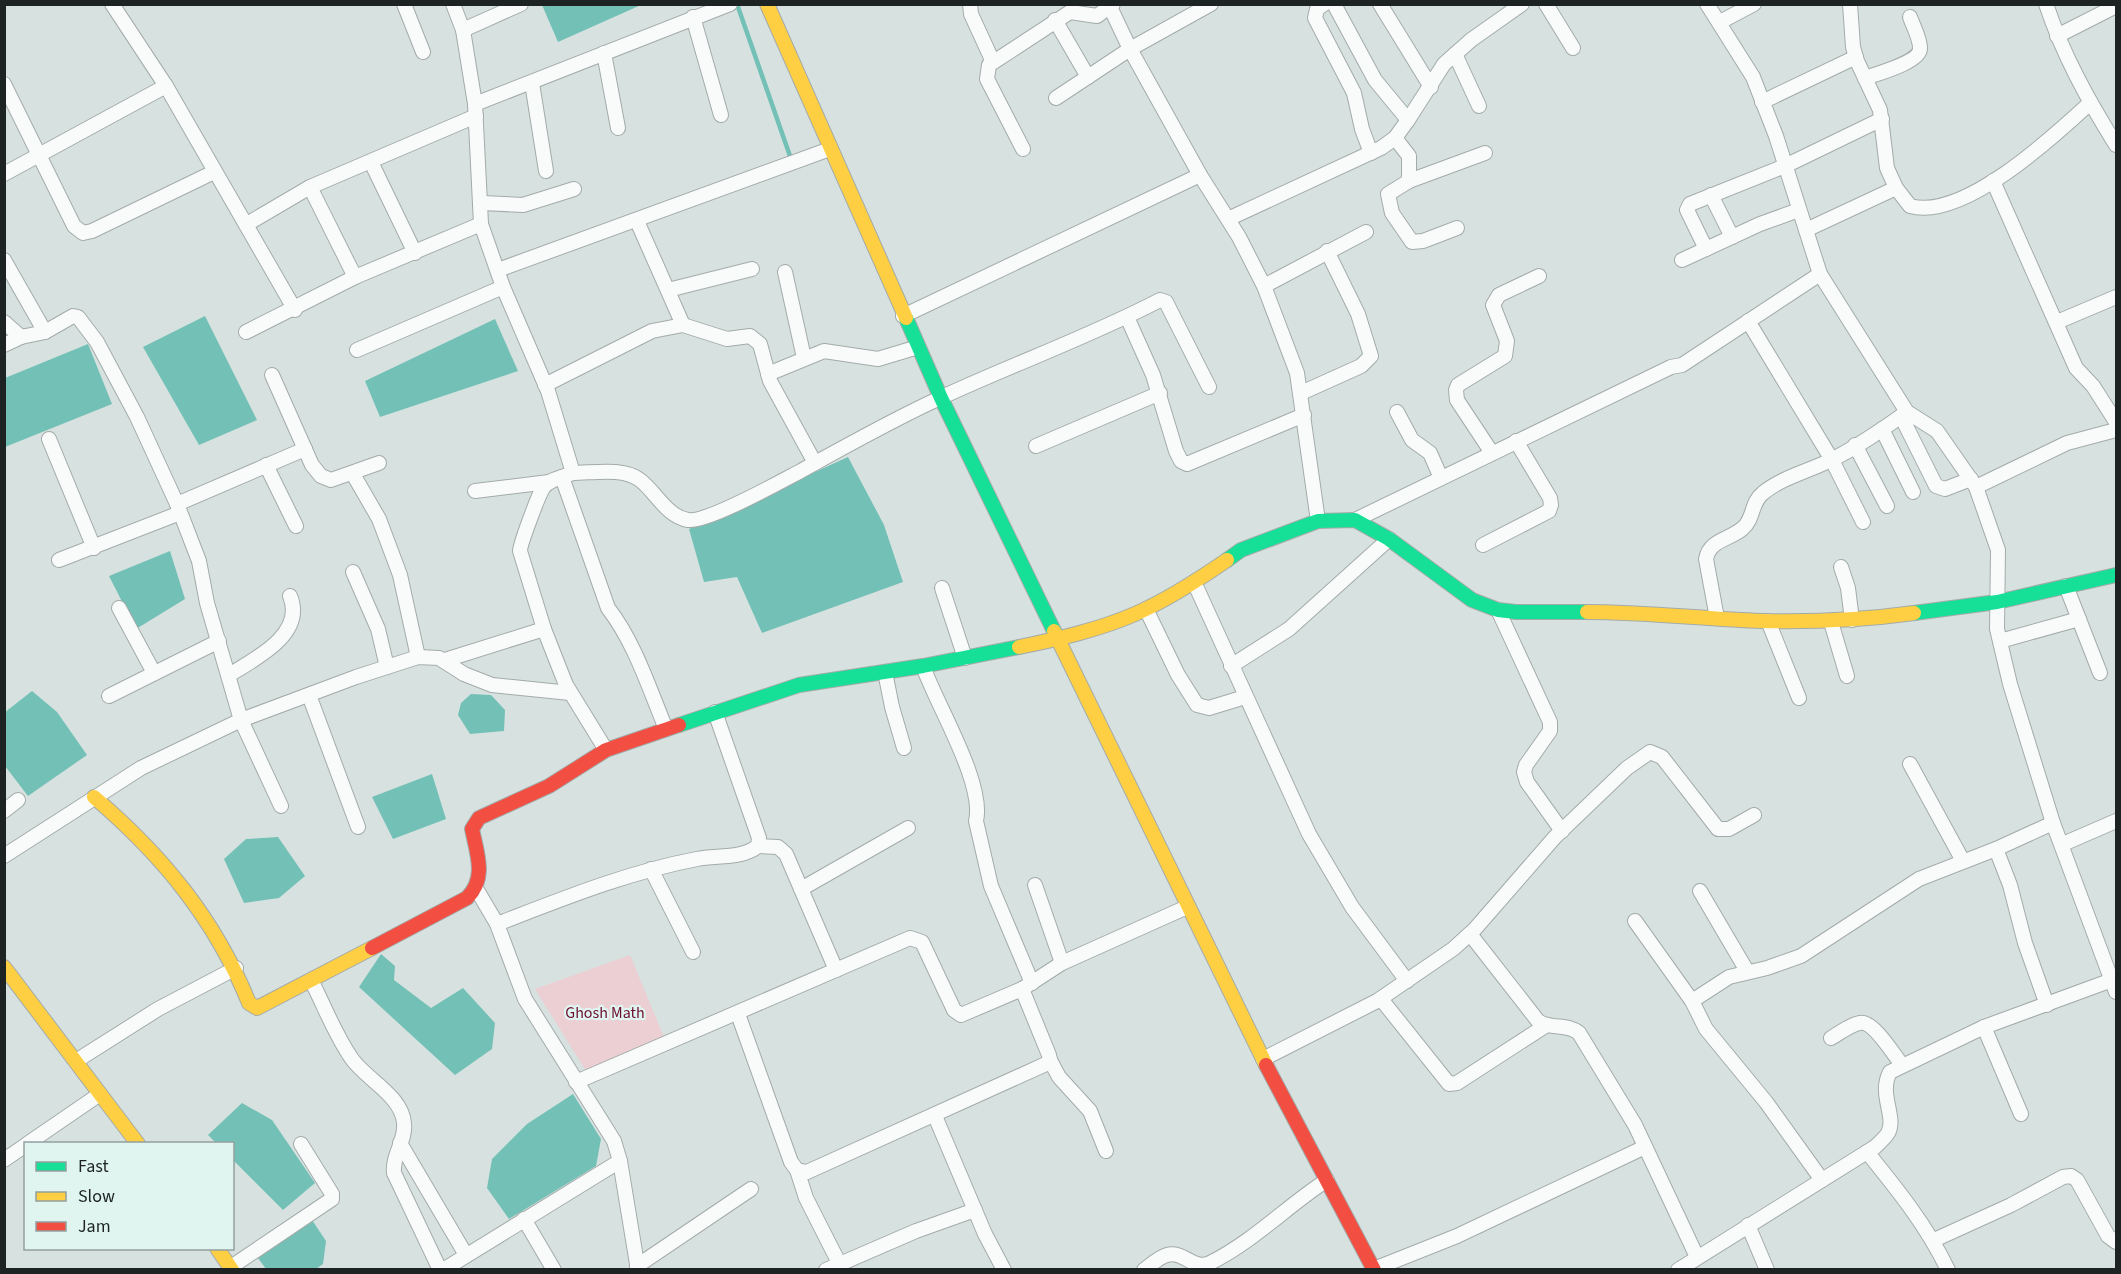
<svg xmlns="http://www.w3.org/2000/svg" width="2121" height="1274" font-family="'Source Sans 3',sans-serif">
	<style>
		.green { fill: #ebcfd3 }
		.water { fill: #73c0b6 }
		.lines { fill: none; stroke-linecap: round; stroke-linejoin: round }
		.stream { stroke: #73c0b6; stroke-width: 4.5 }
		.street-casing { stroke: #a3abaa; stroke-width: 16 }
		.fast-casing { stroke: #a3abaa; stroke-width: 16 }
		.slow-casing { stroke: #a3abaa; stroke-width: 16 }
		.jam-casing { stroke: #a3abaa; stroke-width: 16 }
		.street { stroke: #f9fbfa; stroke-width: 14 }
		.fast { stroke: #16e098; stroke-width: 14 }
		.slow { stroke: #ffcf43; stroke-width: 14 }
		.jam { stroke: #f24e42; stroke-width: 14 }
		.labels { text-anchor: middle; stroke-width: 4.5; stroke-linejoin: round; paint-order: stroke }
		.park-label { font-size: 16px; fill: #6d0d2d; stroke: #e0f4f0 }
	</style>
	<rect width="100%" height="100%" fill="#d7e2e0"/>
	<polygon class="green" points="630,955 664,1037 586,1071 535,989"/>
	<g class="water">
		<polygon points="542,5 641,5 558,42"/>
		<polygon points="205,316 257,420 199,445 143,347"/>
		<polygon points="495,319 518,371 380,417 365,381"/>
		<polygon points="88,344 112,404 5,447 5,378"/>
		<polygon points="848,457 884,525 903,582 762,633 737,577 704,582 689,529"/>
		<polygon points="170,551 185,599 136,629 109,576"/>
		<polygon points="32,691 57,712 87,755 28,796 5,766 4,713"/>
		<polygon points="471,694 491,695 505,710 504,731 470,734 458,715 461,703"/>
		<polygon points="432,774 446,819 393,839 372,797"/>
		<polygon points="278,837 305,876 279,898 244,903 224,859 246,839"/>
		<polygon points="381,954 395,966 394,980 431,1008 463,988 495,1023 492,1049 455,1075 359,987"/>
		<polygon points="573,1094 601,1139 596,1166 509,1219 487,1188 492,1159 527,1124"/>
		<polygon points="242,1103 272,1120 315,1183 283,1210 233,1160 232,1144 216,1143 208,1135"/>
		<polygon points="312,1220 326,1241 323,1264 316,1269 266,1269 258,1258"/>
	</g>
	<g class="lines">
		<polyline class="stream" points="737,4 790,156"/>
		<defs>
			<g id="street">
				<polyline points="112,4 166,86 295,310"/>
				<polyline points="404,4 423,52"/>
				<polyline points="970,4 971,14 993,62"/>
				<polyline points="1324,4 1317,9 1315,18 1354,93 1362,129 1371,153"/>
				<polyline points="1334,4 1375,80 1408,120"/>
				<polyline points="1380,4 1431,87"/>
				<polyline points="1546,4 1573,48"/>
				<polyline points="1707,4 1753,77 1776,136 1820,274 1907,412 1937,431 1976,487 1998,550 1997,629 2010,684 2053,823 2116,992"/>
				<path d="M1850 4 1853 47 1857 61 1880 110 1887 168 1896 188 1910 206C1963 221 2053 137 2090 103"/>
				<path d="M2046 4C2063 55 2088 100 2116 145"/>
				<polyline points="1110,7 1130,49 1200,175 1239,237 1264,286 1297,373 1318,521"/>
				<polyline points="693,17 721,115"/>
				<polyline points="1055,20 1088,77"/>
				<polyline points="1720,22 1754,4"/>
				<polyline points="463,30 521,4"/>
				<polyline points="2057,36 2116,6"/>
				<polyline points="604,53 618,128"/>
				<polyline points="1455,54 1479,106"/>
				<path d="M1865 78C1876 74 1921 62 1920 48 1920 38 1913 26 1910 17"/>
				<polyline points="532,83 546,171"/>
				<polyline points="4,84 74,226 83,233 92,231 214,172"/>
				<polyline points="1056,98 1130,49 1211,4"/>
				<polyline points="1762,102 1856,57"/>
				<polyline points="475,104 730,4"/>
				<polyline points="1395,138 1409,156 1409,181"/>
				<polyline points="1023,149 987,79 989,65 1070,12 1097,16 1113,4"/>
				<polyline points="371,162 415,253"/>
				<polyline points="4,174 166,86"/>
				<polyline points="1993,181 2076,368 2093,386 2116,422"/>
				<polyline points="310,187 355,277"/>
				<polyline points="1711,195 1732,237"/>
				<polyline points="482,203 523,205 574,189"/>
				<polyline points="1228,219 1381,148 1395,138 1408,120 1444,64 1471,40 1522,4"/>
				<polyline points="637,221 683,325"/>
				<polyline points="247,224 310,187 476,116"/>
				<polyline points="1457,228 1423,241 1412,242 1392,213 1388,194 1409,181 1485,153"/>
				<polyline points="1806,230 1896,188"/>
				<polyline points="1706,249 1687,210 1690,204 1785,166 1882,119"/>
				<polyline points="4,260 45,332"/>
				<polyline points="1682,260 1760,224 1799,210"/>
				<polyline points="498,270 830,149"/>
				<polyline points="785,272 804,358"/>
				<polyline points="1264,286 1366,232"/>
				<path d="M503 287 548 391 573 473C563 477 549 479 543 488 539 494 520 544 520 551L544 629 566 685 606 750"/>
				<polyline points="668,290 752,269"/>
				<polyline points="903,316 1200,175"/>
				<polyline points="1127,317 1153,375 1176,451 1181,461 1187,464 1304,415"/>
				<polyline points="1748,321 1832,460 1863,522"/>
				<polyline points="4,322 21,337 45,332 73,316 78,317 97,342 137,417 177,504 199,561 207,603 241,720 281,806"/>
				<polyline points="2057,322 2116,297"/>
				<polyline points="246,332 355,277 481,224"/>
				<polyline points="4,345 21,337"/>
				<polyline points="357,350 503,287 481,224 475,104 463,30 453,4"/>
				<polyline points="768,374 824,351 878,359 918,347"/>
				<polyline points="272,375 312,465 321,476 331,480 379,463"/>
				<polyline points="545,385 652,331 683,325 727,339 750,336 760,344 770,381 815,463"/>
				<polyline points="1301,393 1361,366 1371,356 1358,314 1327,251"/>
				<polyline points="1397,412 1412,440 1430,453 1441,478"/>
				<polyline points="1901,416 1936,486 1945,489 1971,479"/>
				<polyline points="1882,429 1913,492"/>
				<polyline points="49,439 94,548"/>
				<polyline points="1855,445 1887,506"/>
				<polyline points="1036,446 1160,393"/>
				<polyline points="1492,453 1457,400 1456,390 1458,385 1505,356 1507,341 1493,305 1499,295 1539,276"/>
				<polyline points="266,465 296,526"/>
				<path d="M573 473C593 473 623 467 640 480 655 491 667 517 688 520 706 523 780 482 799 472 846 446 892 420 940 398 1013 364 1089 337 1160 300L1166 302 1169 308 1209 387"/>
				<polyline points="353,474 379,519 400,575 418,657"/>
				<path d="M562 477 608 608C635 643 649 688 666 729"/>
				<polyline points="1976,487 2067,443 2116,430"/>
				<polyline points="475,491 549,482"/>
				<polyline points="177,504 305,449"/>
				<polyline points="1355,520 1671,367 1682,365 1820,274"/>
				<polyline points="1483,545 1549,511 1551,505 1550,498 1516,441"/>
				<polyline points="59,560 180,513"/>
				<polyline points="1841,567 1848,588 1852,620"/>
				<polyline points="353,572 378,629 387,667"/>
				<polyline points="1194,582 1309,834 1352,907 1407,981"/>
				<polyline points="2066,586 2100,673"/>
				<polyline points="942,588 965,658"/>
				<polyline points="119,608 154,673"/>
				<polyline points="1146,609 1178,675 1197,705 1209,708 1245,697"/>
				<polyline points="1498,610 1550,722 1550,731 1526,765 1524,772 1527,782 1562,831"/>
				<path d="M1717 618 1706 559C1710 539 1730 540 1743 528 1754 519 1751 502 1763 493 1781 478 1808 471 1829 461 1856 448 1883 429 1907 412"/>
				<polyline points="1768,621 1799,698"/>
				<polyline points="1831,622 1847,676"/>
				<polyline points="2000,641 2079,619"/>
				<polyline points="445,660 544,629"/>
				<path d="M923 666C936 704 985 783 976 821L991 886 1032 983"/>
				<polyline points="1231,666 1289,629 1389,539"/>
				<polyline points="885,672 892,707 904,748"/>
				<path d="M229 675C255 659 306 634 290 596"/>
				<polyline points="309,695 358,827"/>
				<polyline points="109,696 219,641"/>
				<polyline points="1910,764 1963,861"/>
				<polyline points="4,811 18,800"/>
				<polyline points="2063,844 2116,821"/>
				<polyline points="758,846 778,847 786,854 836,970"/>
				<polyline points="1996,849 2010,885 2025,943 2047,1005"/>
				<polyline points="4,856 141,768 241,720 356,677 418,657 439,658 464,674 492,685 570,693"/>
				<polyline points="651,869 693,952"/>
				<polyline points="1035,885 1062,963"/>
				<polyline points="801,889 908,828"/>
				<polyline points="1700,891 1747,971"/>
				<polyline points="1635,921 1692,1001 1706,1029 1766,1102 1822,1180"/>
				<path d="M497 924C562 899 628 872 697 859 717 855 742 859 758 846L759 838 715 712"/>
				<path d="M1470 934 1538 1021C1551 1030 1567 1023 1579 1033L1635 1125 1697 1257"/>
				<path d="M311 980C324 1005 335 1035 352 1059 366 1079 402 1096 404 1123 406 1141 392 1155 394 1173L440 1270"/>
				<polyline points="1381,999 1449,1084 1457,1083 1545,1026"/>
				<polyline points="1692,1001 1729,977 1767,968 1801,956 1919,879 1996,849 2053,823"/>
				<polyline points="738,1014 791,1162 797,1170 806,1198 839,1263"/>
				<polyline points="1984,1027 2021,1114"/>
				<path d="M1831 1038C1840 1033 1851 1024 1860 1023 1873 1020 1894 1055 1902 1065"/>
				<polyline points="1263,1059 1377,1001 1453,949 1474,930 1555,837 1627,768 1650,752 1662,757 1718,829 1729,829 1754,815"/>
				<polyline points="1050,1060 1059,1077 1090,1111 1106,1151"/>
				<polyline points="76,1061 158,1009 236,968"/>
				<polyline points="576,1082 910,938 922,942 954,1010 961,1015 1022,989 1062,963 1187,907"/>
				<polyline points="935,1116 985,1234 1004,1270"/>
				<polyline points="400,1143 466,1255"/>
				<polyline points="27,1144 100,1094"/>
				<path d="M1867 1152C1897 1189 1927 1226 1948 1270"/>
				<polyline points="4,1160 26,1145"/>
				<polyline points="620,1161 638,1270"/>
				<polyline points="797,1170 807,1172 1046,1064 1050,1060 1049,1055 1022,989"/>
				<polyline points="524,1219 554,1270"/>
				<polyline points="1748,1225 1767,1270"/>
				<polyline points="1934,1240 2011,1205 2063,1177 2071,1176 2077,1180 2108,1236 2116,1242"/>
				<polyline points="637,1266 751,1189"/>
				<polyline points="231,1267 332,1199 332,1194 301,1144"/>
				<polyline points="1374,1269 1457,1236 1645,1147"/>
				<polyline points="443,1270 620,1161 614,1141 525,999 497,924 477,890"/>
				<polyline points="826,1270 916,1231 975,1210"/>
				<path d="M1144 1270C1151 1265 1159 1257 1167 1255 1183 1250 1194 1271 1210 1263 1254 1241 1287 1206 1327 1180"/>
				<path d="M1678 1270 1875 1147C1879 1143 1885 1138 1888 1133 1897 1117 1878 1094 1890 1072L1984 1027 2112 980"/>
			</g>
			<g id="fast">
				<polyline points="906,318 941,398 1054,631"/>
				<polyline points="1227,560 1241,550 1318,521 1355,520 1389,539 1472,600 1498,610 1516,612 1587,612"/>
				<polyline points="1914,613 1997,602 2116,575"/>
				<polyline points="679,725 799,685 923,666 1019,647"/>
			</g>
			<g id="slow">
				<polyline points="767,4 906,318"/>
				<path d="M1587 612C1646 612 1704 619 1762 621 1813 622 1864 620 1914 613"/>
				<polyline points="1054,631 1266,1065"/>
				<path d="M1019 647C1058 639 1098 630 1135 614 1167 600 1198 580 1227 560"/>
				<path d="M94 797C162 855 215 919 249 1003L257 1008 372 948"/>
				<polyline points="4,967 138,1144"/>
				<polyline points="217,1248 232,1270"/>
			</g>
			<g id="jam">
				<path d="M372 948 467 898C487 878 477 854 472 829L479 818 549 786 606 750 679 725"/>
				<polyline points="1266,1065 1374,1270"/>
			</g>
		</defs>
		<use href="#street" class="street-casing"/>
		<use href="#fast" class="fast-casing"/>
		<use href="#slow" class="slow-casing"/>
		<use href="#jam" class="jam-casing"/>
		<use href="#street" class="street"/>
		<use href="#fast" class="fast"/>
		<use href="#slow" class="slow"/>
		<use href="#jam" class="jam"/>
	</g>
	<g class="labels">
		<g class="park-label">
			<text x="605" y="1018">Ghosh Math</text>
		</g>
	</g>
	<rect width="2121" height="1274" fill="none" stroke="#1c2322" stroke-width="12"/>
	<rect x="24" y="1142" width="210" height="108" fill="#e0f4f0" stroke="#92a09e" stroke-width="1.5"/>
	<rect x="36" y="1162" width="30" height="9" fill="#16e098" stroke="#92a09e" stroke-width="1.5"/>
	<text x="78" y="1172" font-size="18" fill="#1c2322">Fast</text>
	<rect x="36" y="1192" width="30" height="9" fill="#ffcf43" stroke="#92a09e" stroke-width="1.5"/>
	<text x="78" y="1202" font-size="18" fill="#1c2322">Slow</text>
	<rect x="36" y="1222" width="30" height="9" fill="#f24e42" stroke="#92a09e" stroke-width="1.5"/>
	<text x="78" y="1232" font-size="18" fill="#1c2322">Jam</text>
</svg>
